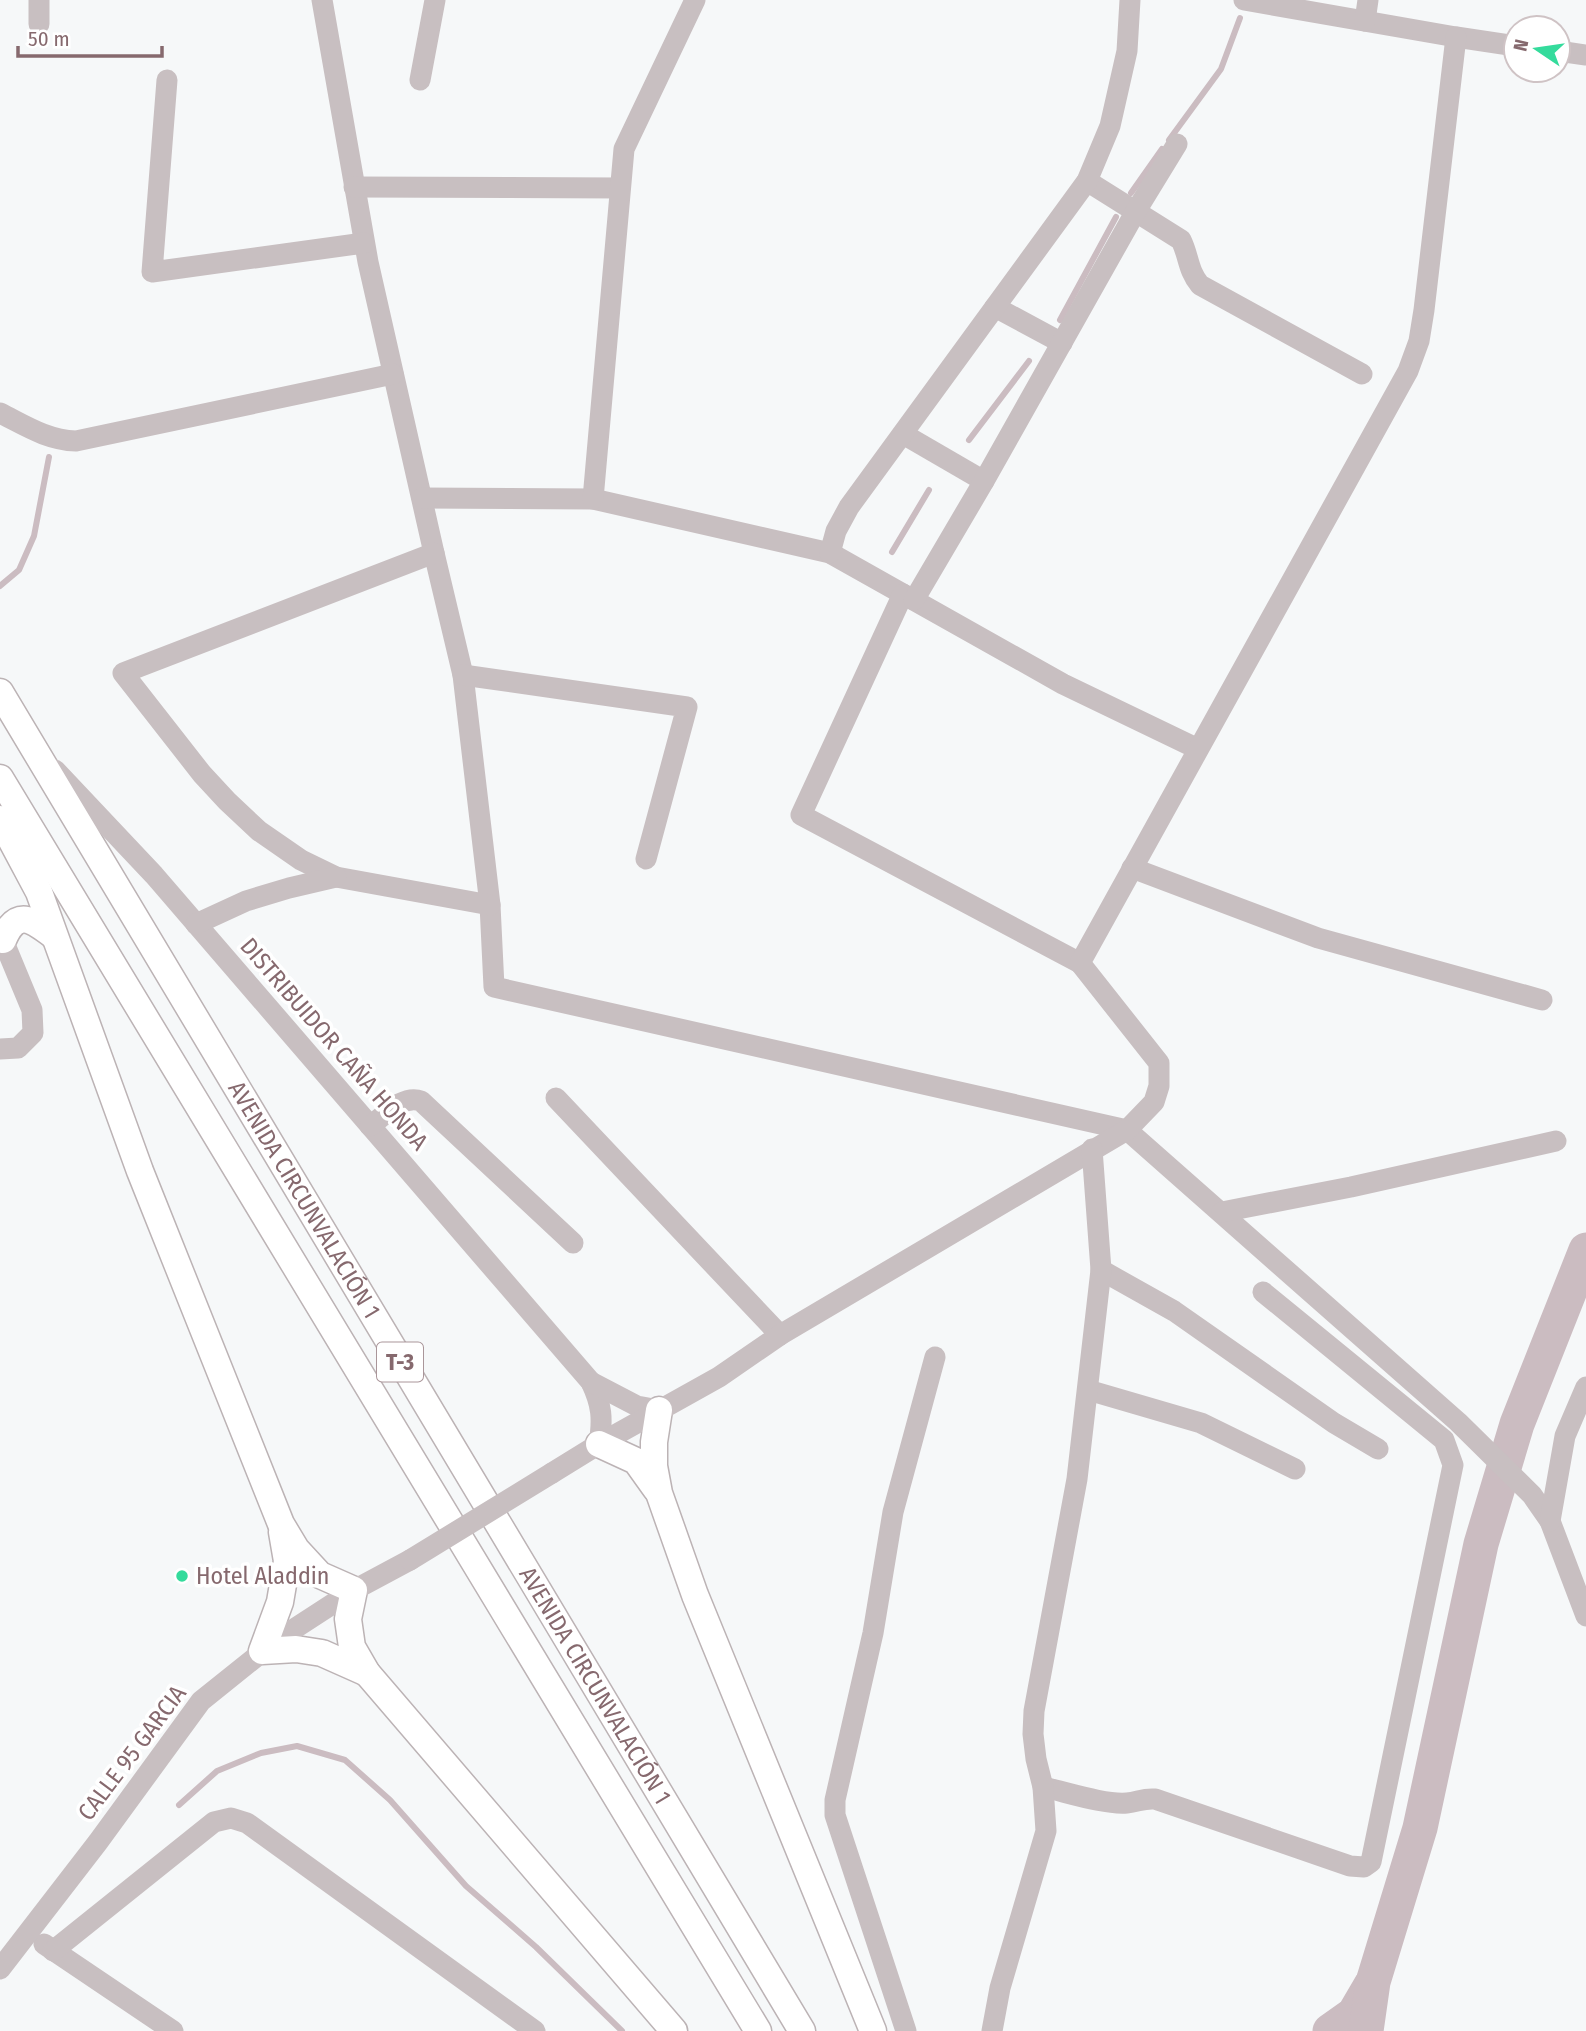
<svg xmlns="http://www.w3.org/2000/svg" width="1586" height="2031" font-family="'Fira Sans Condensed',sans-serif">
	<style>
		.lines { fill: none; stroke-linecap: round; stroke-linejoin: round }
		.stream { stroke: #cbbcc1; stroke-width: 6 }
		.river { stroke: #cbbcc1; stroke-width: 35 }
		.major-casing { stroke: #bcb3b5; stroke-width: 29 }
		.minor { stroke: #c8bfc1; stroke-width: 21 }
		.major { stroke: #fff; stroke-width: 26 }
		.minor-bridge { stroke: #c8bfc1; stroke-width: 21 }
		.poi-dot { fill: #34db9c; stroke: #fff; stroke-width: 2.5 }
		.labels { text-anchor: middle; stroke-width: 7; stroke-linejoin: round; paint-order: stroke }
		.shield { fill: #fff; stroke: #aa969a; stroke-width: 2 }
		.shield-label { font-size: 23px; font-weight: bold; fill: #86696e }
		.street-label { font-size: 24px; fill: #86696e; stroke: #fff }
		.poi-label { font-size: 24px; fill: #86696e; stroke: #fff; text-anchor: start }
	</style>
	<rect width="100%" height="100%" fill="#f6f8f9"/>
	<g class="lines">
		<g class="stream">
			<polyline points="1169,140 1221,69 1240,18"/>
			<polyline points="1131,193 1162,149"/>
			<polyline points="1060,320 1116,217"/>
			<polyline points="969,440 1029,361"/>
			<polyline points="892,552 929,490"/>
			<polyline points="0,586 19,570 34,536 49,457"/>
			<polyline points="179,1805 217,1771 261,1753 297,1746 345,1760 390,1800 466,1886 536,1947 622,2031"/>
			<polyline points="1324,2031 1373,1982"/>
		</g>
		<g class="river">
			<polyline points="1330,2031 1354,2014 1371,1985"/>
			<polyline points="1366,2031 1373,1982 1420,1828 1481,1544 1517,1424 1586,1250"/>
		</g>
		<defs>
			<g id="major">
				<path id="s1" d="M0 692 802 2031"/>
				<polyline points="0,778 758,2031"/>
				<polyline points="0,819 39,892 140,1171 281,1524 296,1549 320,1575 354,1590 348,1619 352,1647 367,1673 674,2031"/>
				<path d="M3 940C17 907 33 920 54 936"/>
				<polyline points="659,1410 654,1442 654,1466 659,1493 695,1595 873,2031"/>
				<polyline points="599,1444 636,1461 656,1489"/>
				<polyline points="282,1532 287,1561 280,1602 262,1651 296,1649 322,1653 367,1673"/>
			</g>
		</defs>
		<use href="#major" class="major-casing"/>
		<g class="minor">
			<polyline points="322,0 368,262 434,553 463,675 490,905 494,987 1127,1130 1458,1422 1532,1495 1550,1521 1586,1616"/>
			<polyline points="1244,0 1456,37 1516,46"/>
			<polyline points="1365,21 1368,0"/>
			<polyline points="39,24 39,0"/>
			<polyline points="1558,51 1586,55"/>
			<polyline points="167,80 152,272 364,243"/>
			<polyline points="420,80 435,0"/>
			<path d="M1087 181 1181 240C1189 256 1188 271 1200 285L1362 374"/>
			<polyline points="354,187 620,188"/>
			<polyline points="995,307 1062,343"/>
			<path d="M0 413C26 426 47 440 76 441L393 374"/>
			<polyline points="903,434 984,481"/>
			<polyline points="422,498 593,499 830,553 1063,684 1198,749"/>
			<polyline points="593,499 624,149 695,0"/>
			<polyline points="434,553 123,673 202,774 227,801 259,831 301,860 336,877 490,905"/>
			<polyline points="830,553 836,531 849,507 1087,181 1110,126 1127,51 1130,0"/>
			<polyline points="903,594 801,815 1080,963"/>
			<polyline points="914,600 984,481 1136,211 1177,144"/>
			<polyline points="463,675 687,707 646,859"/>
			<path d="M55 770 154 875 591 1382C602 1405 603 1419 599 1444"/>
			<polyline points="1132,868 1318,938 1542,1000"/>
			<polyline points="196,924 246,901 289,888 336,877"/>
			<polyline points="0,938 3,940 32,1010 33,1033 18,1048 0,1049"/>
			<polyline points="556,1098 780,1335"/>
			<path d="M370 1126C384 1116 403 1094 421 1101L573 1243"/>
			<polyline points="1222,1212 1351,1187 1556,1141"/>
			<polyline points="1101,1270 1174,1311 1334,1423 1378,1449"/>
			<polyline points="591,1382 637,1406 659,1410"/>
			<polyline points="1088,1390 1201,1423 1295,1469"/>
			<polyline points="552,1473 599,1444 719,1377 780,1335 1127,1130 1154,1102 1159,1086 1159,1063 1080,963 1408,371 1419,341 1424,310 1456,37"/>
			<polyline points="1550,1521 1565,1436 1586,1387"/>
			<path d="M1043 1787C1066 1792 1105 1805 1127 1803 1138 1802 1143 1798 1155 1799L1350 1866 1364 1867 1371 1862 1453 1465 1444 1440 1263 1292"/>
			<polyline points="44,1944 173,2031"/>
			<polyline points="53,1951 214,1822 231,1818 247,1823 535,2031"/>
			<polyline points="0,1969 98,1842 201,1701 277,1640 354,1590 410,1560"/>
			<polyline points="906,2031 835,1815 835,1800 873,1633 893,1512 935,1357"/>
			<polyline points="992,2031 1000,1988 1046,1831 1043,1787 1036,1759 1033,1734 1034,1711 1077,1479 1101,1270 1092,1149"/>
		</g>
		<use href="#major" class="major"/>
		<polyline class="minor-bridge" points="410,1560 552,1473"/>
	</g>
	<circle class="poi-dot" cx="182" cy="1576" r="7"/>
	<g class="labels">
		<rect class="shield" x="377" y="1342.5" width="46" height="39" rx="5"/>
		<g class="shield-label">
			<text x="400" y="1370">T-3</text>
		</g>
		<g class="street-label">
			<text transform="translate(334 1044) rotate(49)" y="8">DISTRIBUIDOR CAÑA HONDA</text>
			<text dy="8" stroke="none"><textPath href="#s1" startOffset="592">AVENIDA CIRCUNVALACIÓN 1</textPath></text>
			<text dy="8" stroke="none"><textPath href="#s1" startOffset="1158">AVENIDA CIRCUNVALACIÓN 1</textPath></text>
			<text transform="translate(132 1753) rotate(-53)" y="8">CALLE 95 GARCIA</text>
		</g>
		<g class="poi-label">
			<text x="196" y="1584">Hotel Aladdin</text>
		</g>
	</g>
	<g transform="translate(1537 49) rotate(283)"><circle r="33" fill="#ffffff" stroke="#cfc3c5" stroke-width="2"/>
	<path d="M0-5L12 26L0 18L-12 26Z" fill="#34db9c"/>
	<text y="-10" font-size="19" font-weight="bold" text-anchor="middle" fill="#86696e">N</text>
	</g>
	<path d="M18 46v10h144v-10" fill="none" stroke="#86696e" stroke-width="3.5"/>
	<text x="28" y="46" font-size="21" fill="#86696e" stroke="#ffffff" stroke-width="5" paint-order="stroke">50 m</text>
</svg>
